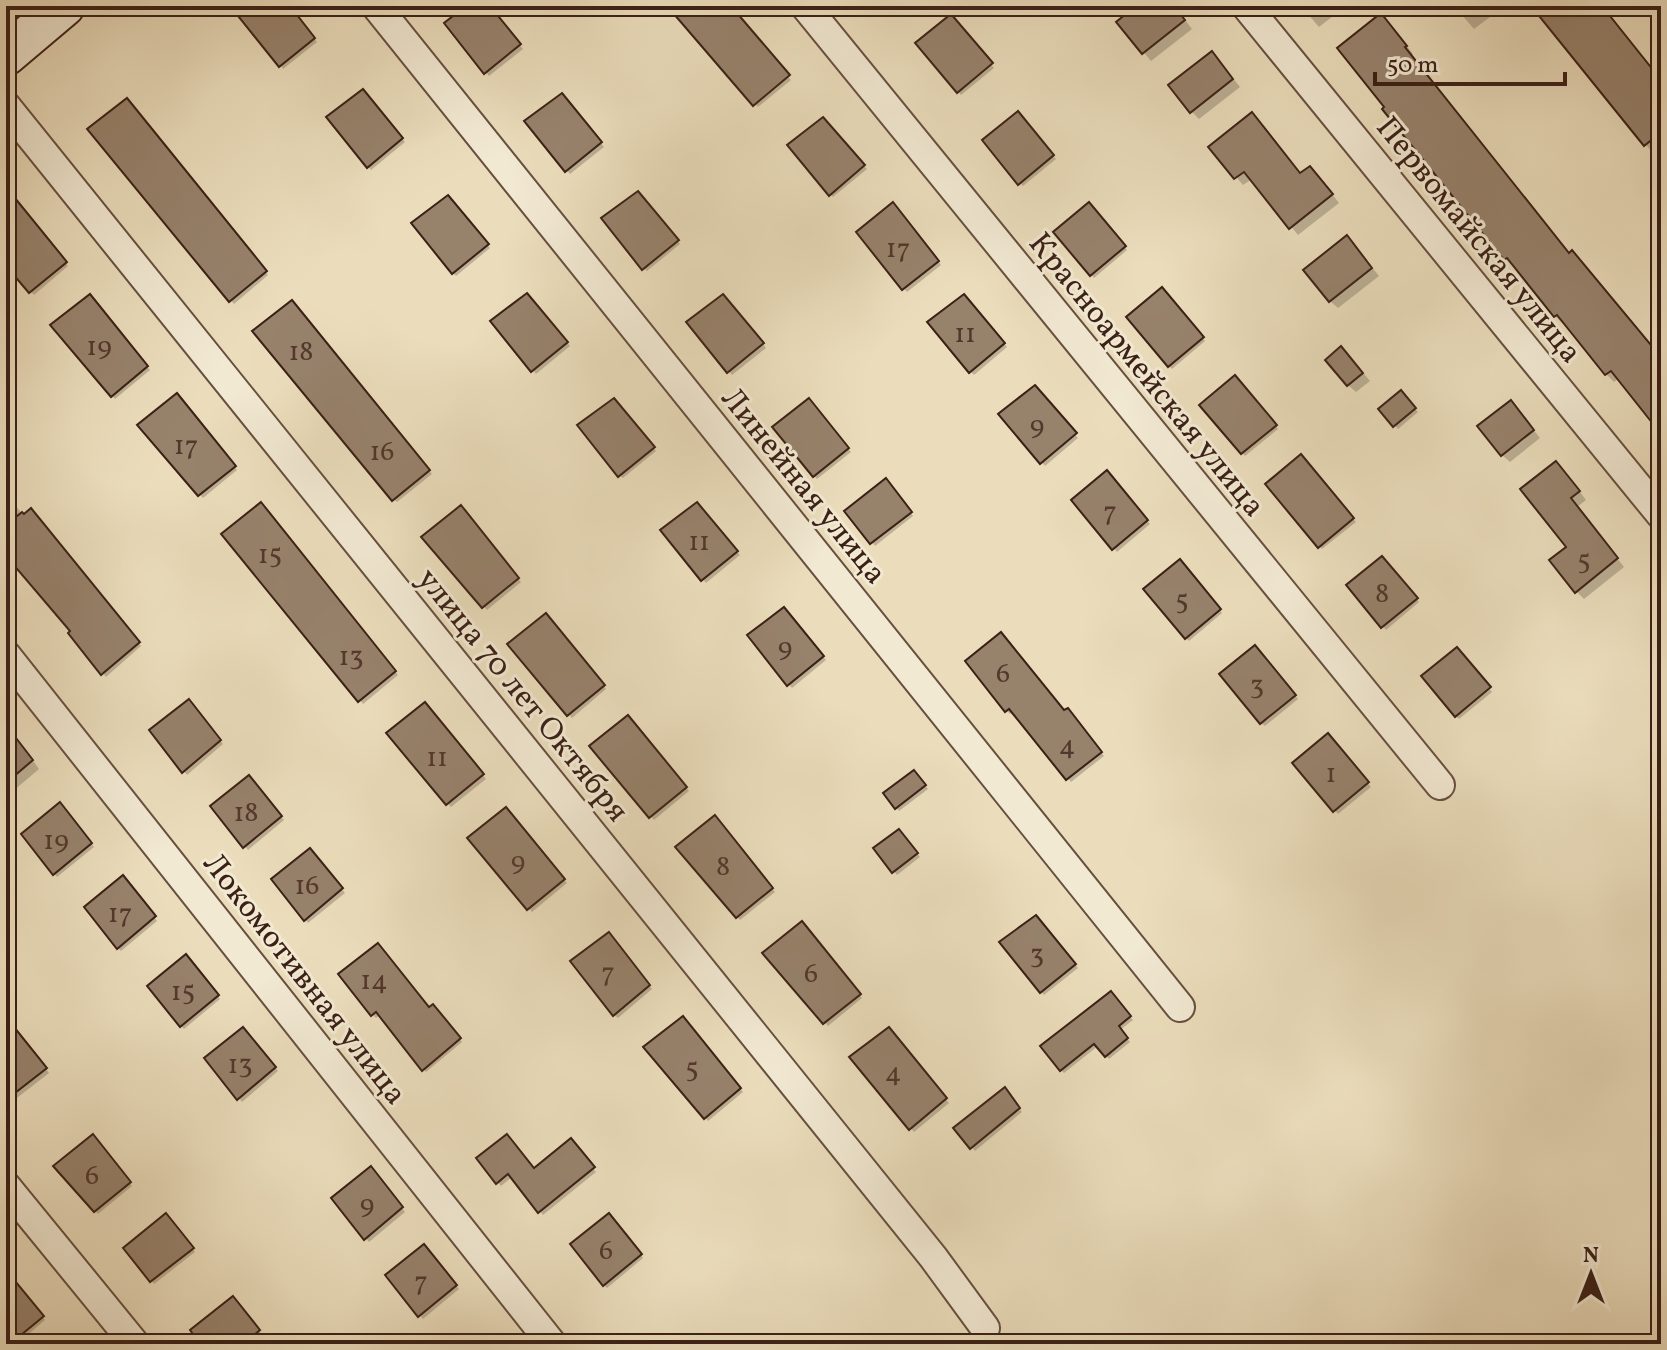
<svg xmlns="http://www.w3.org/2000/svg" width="1667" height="1350" font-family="Vollkorn,serif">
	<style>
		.shadow { fill: #0003 }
		.building { fill: #97826c; stroke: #3b2016; stroke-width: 2 }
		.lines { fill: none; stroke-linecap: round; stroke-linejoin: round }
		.street-casing { stroke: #674f40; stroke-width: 32 }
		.secondary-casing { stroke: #3b2016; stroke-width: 44 }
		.street { stroke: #f2e9d3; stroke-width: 28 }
		.secondary { stroke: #f2e9d3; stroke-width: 40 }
		.labels { text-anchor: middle; stroke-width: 6; stroke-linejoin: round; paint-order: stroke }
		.number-label { font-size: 28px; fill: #52382c }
		.street-label { font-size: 32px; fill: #3b2016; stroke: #f2e9d3 }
	</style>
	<rect width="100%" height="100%" fill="#ebddbc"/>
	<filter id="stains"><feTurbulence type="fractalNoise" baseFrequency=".0025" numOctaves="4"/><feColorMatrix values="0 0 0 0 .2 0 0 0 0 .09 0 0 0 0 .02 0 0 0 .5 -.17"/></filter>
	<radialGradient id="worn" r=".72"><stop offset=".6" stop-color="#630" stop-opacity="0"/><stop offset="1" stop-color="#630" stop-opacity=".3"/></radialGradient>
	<g class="shadow">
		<polygon points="254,6 288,6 317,42 283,69"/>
		<polygon points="470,6 488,6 523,49 489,76 446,24"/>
		<polygon points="671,6 728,6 791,80 758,107"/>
		<polygon points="1140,6 1174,6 1192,29 1151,61 1119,22"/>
		<polygon points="1301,6 1346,6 1319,27"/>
		<polygon points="1454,6 1481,6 1490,17 1474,29"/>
		<polygon points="1533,6 1602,6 1661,78 1661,163"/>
		<polygon points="951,16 994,68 961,95 918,44"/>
		<polygon points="1389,23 1413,54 1411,56 1570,255 1630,319 1661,358 1661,430 1619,378 1614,382 1606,374 1565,322 1563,324 1555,316 1515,265 1513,267 1506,259 1385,109"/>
		<polygon points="1219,61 1240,87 1199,119 1191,111"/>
		<polygon points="366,95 405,142 371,170 368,166"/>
		<polygon points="565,99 604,147 570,174 527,121"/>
		<polygon points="130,104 268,275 234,304 90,130"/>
		<polygon points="1021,117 1056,159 1023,186 1020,183"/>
		<polygon points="823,120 867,169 833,197 790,146"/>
		<polygon points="1211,147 1301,175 1318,176 1339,203 1298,235 1252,179 1243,185"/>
		<polygon points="6,194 11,196 68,266 34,295 6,262"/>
		<polygon points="641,197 680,244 647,271 643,268"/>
		<polygon points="451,201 490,248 456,276 453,273"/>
		<polygon points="1089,205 1127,250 1094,278 1056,232"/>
		<polygon points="896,208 941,265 907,292 859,232"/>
		<polygon points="1354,246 1379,276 1338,308 1330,301"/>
		<polygon points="1162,290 1205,341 1172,369 1169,366"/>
		<polygon points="527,295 570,346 536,374 533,370"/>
		<polygon points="964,297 1007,347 974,375 971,372"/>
		<polygon points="93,300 150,370 115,399 53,325"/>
		<polygon points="726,300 766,348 732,375 689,322"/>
		<polygon points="295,306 432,474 397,502 394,499"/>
		<polygon points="1349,356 1370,381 1356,392 1348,385"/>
		<polygon points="1235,377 1278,429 1245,456 1202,405"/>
		<polygon points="1035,388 1078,438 1045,466 1001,414"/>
		<polygon points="1401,393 1418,412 1398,429 1381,409"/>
		<polygon points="180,399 237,470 203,498 140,425"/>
		<polygon points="614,400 656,451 623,478 619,475"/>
		<polygon points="812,404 851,452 817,479 814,476"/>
		<polygon points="1518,410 1540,438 1510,462 1502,455"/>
		<polygon points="1301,457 1356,522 1322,549 1268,484"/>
		<polygon points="1564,471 1586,500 1577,507 1624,567 1584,599 1576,591 1568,547"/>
		<polygon points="1107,473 1150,524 1117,552 1074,500"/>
		<polygon points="889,484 913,516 875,546 872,542"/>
		<polygon points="6,494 24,516 34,514 141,646 106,677 72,632 6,553"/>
		<polygon points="697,505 740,555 706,583 663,530"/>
		<polygon points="264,508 398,675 363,704 360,700"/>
		<polygon points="464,511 521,582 487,610 424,537"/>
		<polygon points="1385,561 1419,602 1386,630 1349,585"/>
		<polygon points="1183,565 1222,613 1189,641 1186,638"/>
		<polygon points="784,610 826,660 792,688 750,635"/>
		<polygon points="549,619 606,689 572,718 510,645"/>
		<polygon points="1258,651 1298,699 1265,726 1261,723"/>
		<polygon points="1460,653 1492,692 1459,719 1456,716"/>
		<polygon points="968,661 1071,714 1104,756 1071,782 1013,711 1010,714 1007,711"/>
		<polygon points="192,705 223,744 187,775 184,771"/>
		<polygon points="428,708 486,779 451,807 389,734"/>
		<polygon points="631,721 689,791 654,820 595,750"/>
		<polygon points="6,736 18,740 39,769 6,797"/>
		<polygon points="1331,739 1371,787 1338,814 1295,763"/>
		<polygon points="914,772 928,789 899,811 885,794"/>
		<polygon points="252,781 284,820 248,850 213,807"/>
		<polygon points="63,808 94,847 57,877 23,835"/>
		<polygon points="509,813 567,883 532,912 470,838"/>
		<polygon points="718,821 775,892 740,920 678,847"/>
		<polygon points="902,835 920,857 897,875 876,848"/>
		<polygon points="313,854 345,893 308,923 274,880"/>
		<polygon points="126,881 157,921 121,951 118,948"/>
		<polygon points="1039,921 1078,968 1044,995 1041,992"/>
		<polygon points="805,927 862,998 828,1026 765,953"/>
		<polygon points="612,937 652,989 618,1018 614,1015"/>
		<polygon points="189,960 220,999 184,1029 181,1026"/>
		<polygon points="341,975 430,1010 436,1010 462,1042 426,1072 380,1015 376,1018 373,1015"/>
		<polygon points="1111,993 1133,1020 1120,1030 1130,1042 1109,1059 1098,1046 1064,1073 1061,1070"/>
		<polygon points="686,1022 743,1092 708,1121 646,1047"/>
		<polygon points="6,1030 17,1032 49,1073 13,1101 6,1093"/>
		<polygon points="246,1032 278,1071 242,1102 239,1098"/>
		<polygon points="892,1032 949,1103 914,1132 852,1058"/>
		<polygon points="1008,1093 1022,1112 975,1151 956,1128"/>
		<polygon points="96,1140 132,1186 98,1214 56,1166"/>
		<polygon points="570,1141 596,1172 543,1215 512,1177 501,1186 479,1159 534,1170"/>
		<polygon points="374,1172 405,1212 369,1242 334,1198"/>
		<polygon points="612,1218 643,1258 607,1288 604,1285"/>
		<polygon points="169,1219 195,1252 154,1284 151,1280"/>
		<polygon points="428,1250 459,1289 423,1319 388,1275"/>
		<polygon points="6,1272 45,1320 17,1344 6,1344"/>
		<polygon points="236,1302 262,1335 250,1344 203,1344"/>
	</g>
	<g class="building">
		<polygon points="251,6 290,6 315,38 279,67 238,16"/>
		<polygon points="466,6 490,6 521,44 484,74 444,23"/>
		<polygon points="667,6 731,6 790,75 753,106"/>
		<polygon points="1136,6 1174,6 1185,20 1142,54 1116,22"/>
		<polygon points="1531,6 1602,6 1661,80 1661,132 1644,146"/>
		<polygon points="1381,13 1407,46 1405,47 1569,253 1572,250 1661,357 1661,434 1611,371 1605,375 1557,315 1554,317 1507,258 1504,260 1382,109 1384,107 1337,48"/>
		<polygon points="951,14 993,63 957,93 915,43"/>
		<polygon points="1212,51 1233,79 1190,113 1168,85"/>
		<polygon points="363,89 403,138 367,168 326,117"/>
		<polygon points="562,93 602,142 565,172 524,121"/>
		<polygon points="127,98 267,271 229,302 87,129"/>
		<polygon points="1018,111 1054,155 1018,185 982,140"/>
		<polygon points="1252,112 1300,173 1310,166 1333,194 1289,229 1244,172 1234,179 1208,147"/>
		<polygon points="823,117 865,165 829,196 787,145"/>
		<polygon points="6,187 67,262 29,293 6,266"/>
		<polygon points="638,191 679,240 642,270 601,218"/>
		<polygon points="448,195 489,244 452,274 411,223"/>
		<polygon points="893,202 939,261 902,290 856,232"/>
		<polygon points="1089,202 1126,246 1090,276 1053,232"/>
		<polygon points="1347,235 1372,268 1329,302 1303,270"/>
		<polygon points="1162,287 1204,337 1168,367 1126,317"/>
		<polygon points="527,293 568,342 531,372 490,321"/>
		<polygon points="90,294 148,366 111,397 50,325"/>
		<polygon points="723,294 764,343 727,373 686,322"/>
		<polygon points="964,294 1005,343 969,373 927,322"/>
		<polygon points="292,300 430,470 392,501 252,331"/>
		<polygon points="1341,346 1363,373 1347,386 1325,360"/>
		<polygon points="1235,375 1277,425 1241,454 1199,405"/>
		<polygon points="1035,385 1077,433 1040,464 998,414"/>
		<polygon points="1401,390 1416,408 1393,427 1378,409"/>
		<polygon points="177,393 236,466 198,496 137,425"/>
		<polygon points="614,398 655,447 618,477 577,425"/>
		<polygon points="809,398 849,448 813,477 772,427"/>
		<polygon points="1511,400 1534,430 1501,456 1477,426"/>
		<polygon points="1301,454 1354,518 1318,548 1265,484"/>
		<polygon points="1556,461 1580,491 1571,498 1618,558 1575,593 1549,560 1566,547 1520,489"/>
		<polygon points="1107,470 1148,520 1112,550 1071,500"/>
		<polygon points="886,478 912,512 870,544 844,511"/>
		<polygon points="261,502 396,671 358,702 221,534"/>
		<polygon points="697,502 738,551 701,581 660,530"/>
		<polygon points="461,505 519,578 482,608 421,537"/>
		<polygon points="31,508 140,642 101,675 68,633 70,631 6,556 6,525 22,512 24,514"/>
		<polygon points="1382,556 1418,598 1381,628 1346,585"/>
		<polygon points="1180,559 1221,609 1185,639 1143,589"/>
		<polygon points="784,607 824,656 787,686 747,635"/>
		<polygon points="546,613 605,685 567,716 507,644"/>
		<polygon points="1001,632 1064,710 1068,708 1102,752 1066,780 1009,709 1005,712 965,661"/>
		<polygon points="1255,645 1296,695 1260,724 1219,674"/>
		<polygon points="1457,647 1491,687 1455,717 1421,676"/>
		<polygon points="189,699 221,740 182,773 149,730"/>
		<polygon points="425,702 484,774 446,805 386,733"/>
		<polygon points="628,715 687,787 649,818 589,746"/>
		<polygon points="6,725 33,760 6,783"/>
		<polygon points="1328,733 1369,782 1333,812 1292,763"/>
		<polygon points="914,770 926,785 895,809 883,793"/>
		<polygon points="249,775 282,816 243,848 210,806"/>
		<polygon points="60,802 92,843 53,875 21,834"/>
		<polygon points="506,807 565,879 527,910 467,838"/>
		<polygon points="715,815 773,888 736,918 675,847"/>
		<polygon points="899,829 918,853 892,873 873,848"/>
		<polygon points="310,848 343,888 304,921 271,879"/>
		<polygon points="123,875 156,916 117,949 84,907"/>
		<polygon points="1036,915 1076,964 1040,993 999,942"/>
		<polygon points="802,921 861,994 823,1024 762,953"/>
		<polygon points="609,932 650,985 613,1016 570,961"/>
		<polygon points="378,943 429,1007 433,1004 461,1038 422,1071 376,1012 371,1016 338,974"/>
		<polygon points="186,954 219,995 180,1027 147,986"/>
		<polygon points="1111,991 1131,1016 1119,1026 1128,1038 1105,1057 1094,1044 1060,1071 1040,1046"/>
		<polygon points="683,1016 741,1088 704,1119 643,1047"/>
		<polygon points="6,1017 47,1068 6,1100"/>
		<polygon points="243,1027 276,1067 237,1100 204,1058"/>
		<polygon points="889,1027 947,1098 909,1130 849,1057"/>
		<polygon points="1005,1087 1020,1108 970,1149 953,1128"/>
		<polygon points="93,1134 131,1182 94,1212 53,1166"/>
		<polygon points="507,1134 534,1168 571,1138 595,1167 538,1213 508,1174 496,1184 476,1158"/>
		<polygon points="371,1166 403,1207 364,1240 331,1198"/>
		<polygon points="166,1213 194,1248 150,1282 123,1248"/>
		<polygon points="609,1213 642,1254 603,1286 570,1244"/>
		<polygon points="424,1244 457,1285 418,1317 385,1275"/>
		<polygon points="6,1270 44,1316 10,1344 6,1344"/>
		<polygon points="233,1296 260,1330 243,1344 200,1344 190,1330"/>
	</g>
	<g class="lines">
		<defs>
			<g id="street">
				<polyline points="376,6 1180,1007"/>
				<polyline points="805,6 1440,785"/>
				<polyline points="1246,6 1661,515"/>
				<polyline points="6,106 933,1257 985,1328"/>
				<polyline points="6,655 552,1344"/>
				<polyline points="6,1186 135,1344"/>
			</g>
			<polyline id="secondary" points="6,55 64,6"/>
		</defs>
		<use href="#street" class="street-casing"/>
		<use href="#secondary" class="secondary-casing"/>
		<use href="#street" class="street"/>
		<use href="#secondary" class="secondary"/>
	</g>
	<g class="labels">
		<g class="number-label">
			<text x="898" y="257">17</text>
			<text x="965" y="342">11</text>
			<text x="99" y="355">19</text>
			<text x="301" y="360">18</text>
			<text x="1037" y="434">9</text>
			<text x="186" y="454">17</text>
			<text x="382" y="460">16</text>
			<text x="1110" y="520">7</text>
			<text x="699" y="550">11</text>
			<text x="270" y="563">15</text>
			<text x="1584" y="569">5</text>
			<text x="1382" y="602">8</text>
			<text x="1182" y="609">5</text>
			<text x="785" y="656">9</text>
			<text x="351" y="665">13</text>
			<text x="1003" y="682">6</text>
			<text x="1257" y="694">3</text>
			<text x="1067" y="754">4</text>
			<text x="437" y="766">11</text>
			<text x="1331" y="782">1</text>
			<text x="246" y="821">18</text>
			<text x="56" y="849">19</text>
			<text x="518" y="870">9</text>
			<text x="723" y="875">8</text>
			<text x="307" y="894">16</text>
			<text x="120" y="922">17</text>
			<text x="1037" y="963">3</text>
			<text x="608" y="981">7</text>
			<text x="811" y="982">6</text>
			<text x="374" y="989">14</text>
			<text x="183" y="1000">15</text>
			<text x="240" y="1073">13</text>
			<text x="692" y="1077">5</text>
			<text x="893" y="1081">4</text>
			<text x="92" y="1184">6</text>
			<text x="367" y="1213">9</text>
			<text x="606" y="1259">6</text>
			<text x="421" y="1290">7</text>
		</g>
		<g class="street-label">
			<text transform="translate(1480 239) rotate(51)" y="11">Первомайская улица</text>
			<text transform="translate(1148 374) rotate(51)" y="11">Красноармейская улица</text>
			<text transform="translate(805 485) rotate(51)" y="11">Линейная улица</text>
			<text transform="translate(524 694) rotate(51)" y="11">улица 70 лет Октября</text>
			<text transform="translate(306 978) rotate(52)" y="11">Локомотивная улица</text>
		</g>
	</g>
	<rect width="1667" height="1350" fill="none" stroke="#ebddbc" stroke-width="32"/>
	<rect x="8" y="8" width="1651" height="1334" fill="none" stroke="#3b2016" stroke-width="4"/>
	<rect x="16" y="16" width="1635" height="1318" fill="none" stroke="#3b2016" stroke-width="2"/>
	<g transform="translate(1591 1274)" stroke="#f2e9d3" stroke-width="6" paint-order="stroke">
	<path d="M0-6L14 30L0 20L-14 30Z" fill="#3b2016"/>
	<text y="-12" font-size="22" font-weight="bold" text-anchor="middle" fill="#3b2016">N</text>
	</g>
	<path d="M1375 72v12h190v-12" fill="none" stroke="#3b2016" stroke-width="4"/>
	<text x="1387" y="72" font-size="24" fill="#3b2016" stroke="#f2e9d3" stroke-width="6" paint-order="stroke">50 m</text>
	<rect width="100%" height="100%" filter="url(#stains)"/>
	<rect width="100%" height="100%" fill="url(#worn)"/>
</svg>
